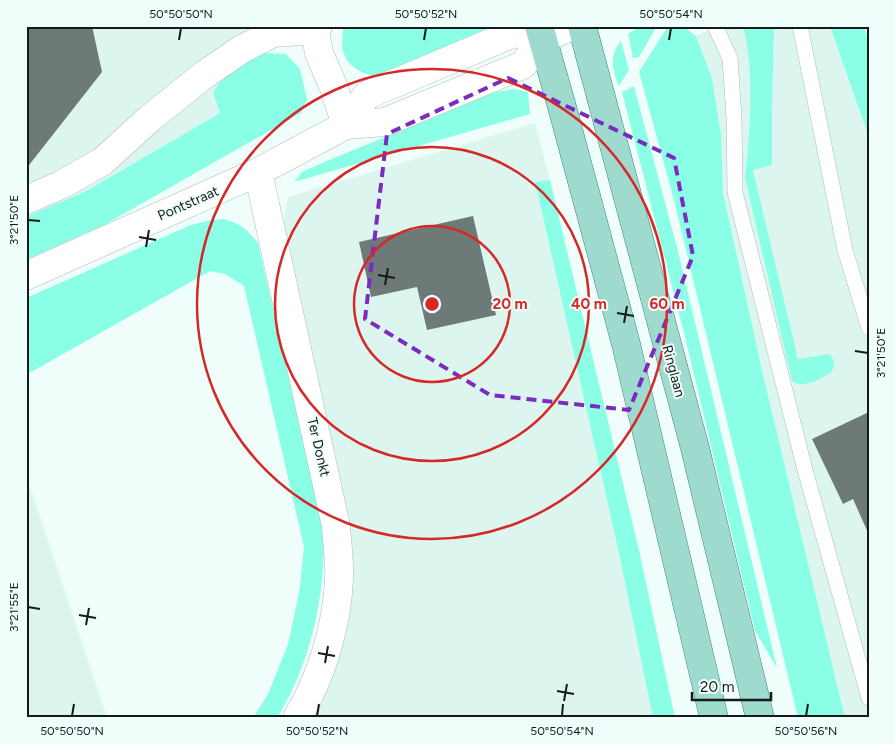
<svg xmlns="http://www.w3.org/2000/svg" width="895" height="744" font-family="Figtree,sans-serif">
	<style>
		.built { fill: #ddf5ef }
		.green { fill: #8bffe6 }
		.building { fill: #6d7a77 }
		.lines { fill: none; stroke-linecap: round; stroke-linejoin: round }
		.lane-casing { stroke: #aebcb9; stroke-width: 16 }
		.street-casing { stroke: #aebcb9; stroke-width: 29 }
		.primary-casing { stroke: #44887a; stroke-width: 29 }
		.lane { stroke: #fff; stroke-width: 15 }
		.street { stroke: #fff; stroke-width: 28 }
		.primary { stroke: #9edace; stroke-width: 28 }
		.marked { fill: none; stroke: #7b2cbf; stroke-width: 4; stroke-dasharray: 10 6; stroke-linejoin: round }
		.ticks { fill: none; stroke: #161b1a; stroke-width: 2 }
		.ring { fill: none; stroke: #d62828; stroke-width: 2.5 }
		.labels { text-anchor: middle; stroke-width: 4; stroke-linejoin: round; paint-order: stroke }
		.street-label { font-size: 14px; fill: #161b1a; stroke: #effefa }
		.centre { fill: #d62828; stroke: #effefa; stroke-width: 2.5 }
		.ring-label { font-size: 15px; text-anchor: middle; font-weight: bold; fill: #d62828; stroke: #effefa; stroke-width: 4; stroke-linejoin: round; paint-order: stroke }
		.neatline { fill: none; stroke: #161b1a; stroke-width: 2 }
		.ticks-label { font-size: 12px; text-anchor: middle; fill: #161b1a }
	</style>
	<rect width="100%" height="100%" fill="#effefa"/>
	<g class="built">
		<polygon points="26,26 258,26 264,53 213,93 220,113 86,191 26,217"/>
		<polygon points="717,26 830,26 869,138 869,718 845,718 761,366 723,192 721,134 712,78 696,36"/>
		<polygon points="535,123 550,180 535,182 618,549 653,718 314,718 328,689 338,657 283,226 288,197"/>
		<polygon points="26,475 107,718 26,718"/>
	</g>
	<g class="green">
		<path d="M344 26H495L379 78C349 70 337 58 344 26Z"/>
		<polygon points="647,26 657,26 639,57 633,58 628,34 637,28"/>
		<polygon points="668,26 683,26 696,36 712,78 721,134 723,192 761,366 845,718 798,718 675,204 639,72"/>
		<path d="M743 26H774L772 111V165L753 170 798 359 830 354C835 361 835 365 831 373 820 378 804 390 792 381L745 178C750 132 755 70 743 26Z"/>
		<polygon points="830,26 864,26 869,41 869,138"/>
		<path d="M621 41 629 70 619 86C612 71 609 54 621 41Z"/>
		<polygon points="264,53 286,54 300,69 307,99 301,113 104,225 26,260 26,217 86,191 220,113 213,93 224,75"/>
		<polygon points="634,86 679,255 777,668 755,631 685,337 622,92"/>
		<polygon points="514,89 528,92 530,114 294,182 302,172 329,160 495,92"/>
		<polygon points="550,180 639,550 675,718 653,718 618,549 535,182"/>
		<path d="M224 219C241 224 247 229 258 243L323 528C327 591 311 664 277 718H253L268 694 288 644 299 593 304 547 244 286 225 274 210 271 26 375V298L191 225 211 220Z"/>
	</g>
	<g class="building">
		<polygon points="26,26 92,26 102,72 26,169"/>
		<polygon points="473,216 496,315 427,330 417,287 371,297 359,242"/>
		<polygon points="869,412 869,535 853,499 843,504 812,439"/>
	</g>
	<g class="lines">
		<defs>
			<g id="lane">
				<polyline points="715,26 730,58 734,117 735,192 805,470 869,698"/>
				<polyline points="800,26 845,250 869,328"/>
			</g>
			<g id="street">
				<polyline points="318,26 315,30 319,53 334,88 346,125"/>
				<polyline points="346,125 367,95 514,33 543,39"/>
				<path d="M258 172 336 526C337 543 340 562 339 579 337 627 321 678 297 718"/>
				<polyline points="26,200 61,185 103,161 149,119 204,75 242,49 273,33 315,30"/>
				<polyline points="26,276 258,172 346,125 385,122 523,65 543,39 572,26"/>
			</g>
			<g id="primary">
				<polyline points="539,26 562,107 626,344 714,718"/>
				<polyline points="582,26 695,448 760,718"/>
			</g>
		</defs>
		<use href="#lane" class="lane-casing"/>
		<use href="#street" class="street-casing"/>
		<use href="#primary" class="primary-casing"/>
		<use href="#lane" class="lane"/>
		<use href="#street" class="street"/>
		<use href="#primary" class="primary"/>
	</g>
	<path class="marked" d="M508 78 674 158 693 256 629 410 490 395 365 319 387 134Z"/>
	<path class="ticks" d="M179 40 181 28M424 40 426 28M669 40 671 28M28 220 40 221M139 237 156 240M146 247 149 230M378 275 395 278M385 285 388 268M617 313 634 316M624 323 627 306M855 351 868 353M28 607 40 609M79 615 96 618M86 625 89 608M318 653 335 656M325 663 328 646M557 691 574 694M564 701 567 684M72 716 74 704M317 716 319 704M562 716 563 704M806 716 808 704"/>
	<g class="ring">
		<circle cx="432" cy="304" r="78"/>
		<circle cx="432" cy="304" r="157"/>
		<circle cx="432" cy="304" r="235"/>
	</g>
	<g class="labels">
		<g class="street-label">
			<text transform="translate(188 203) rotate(-24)" y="5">Pontstraat</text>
			<text transform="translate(674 371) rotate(75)" y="5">Ringlaan</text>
			<text transform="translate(319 447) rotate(77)" y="5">Ter Donkt</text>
		</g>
	</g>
	<circle cx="432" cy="304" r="8" class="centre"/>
	<g class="ring-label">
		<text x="510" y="309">20 m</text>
		<text x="589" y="309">40 m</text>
		<text x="667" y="309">60 m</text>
	</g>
	<rect width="895" height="744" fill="none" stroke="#effefa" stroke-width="55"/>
	<path d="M692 692v8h79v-8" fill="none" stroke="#161b1a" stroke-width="2.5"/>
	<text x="700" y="692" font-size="15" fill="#161b1a" stroke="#effefa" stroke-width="4" paint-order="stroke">20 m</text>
	<rect x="28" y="28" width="840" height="688" class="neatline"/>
	<g class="ticks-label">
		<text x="181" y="18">50°50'50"N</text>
		<text x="426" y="18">50°50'52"N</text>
		<text x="671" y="18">50°50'54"N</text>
		<text transform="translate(14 220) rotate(-90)" y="4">3°21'50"E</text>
		<text transform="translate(881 353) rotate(-90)" y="4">3°21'50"E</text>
		<text transform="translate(14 607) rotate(-90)" y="4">3°21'55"E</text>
		<text x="72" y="735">50°50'50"N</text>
		<text x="317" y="735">50°50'52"N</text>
		<text x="562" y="735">50°50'54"N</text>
		<text x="806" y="735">50°50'56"N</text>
	</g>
</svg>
